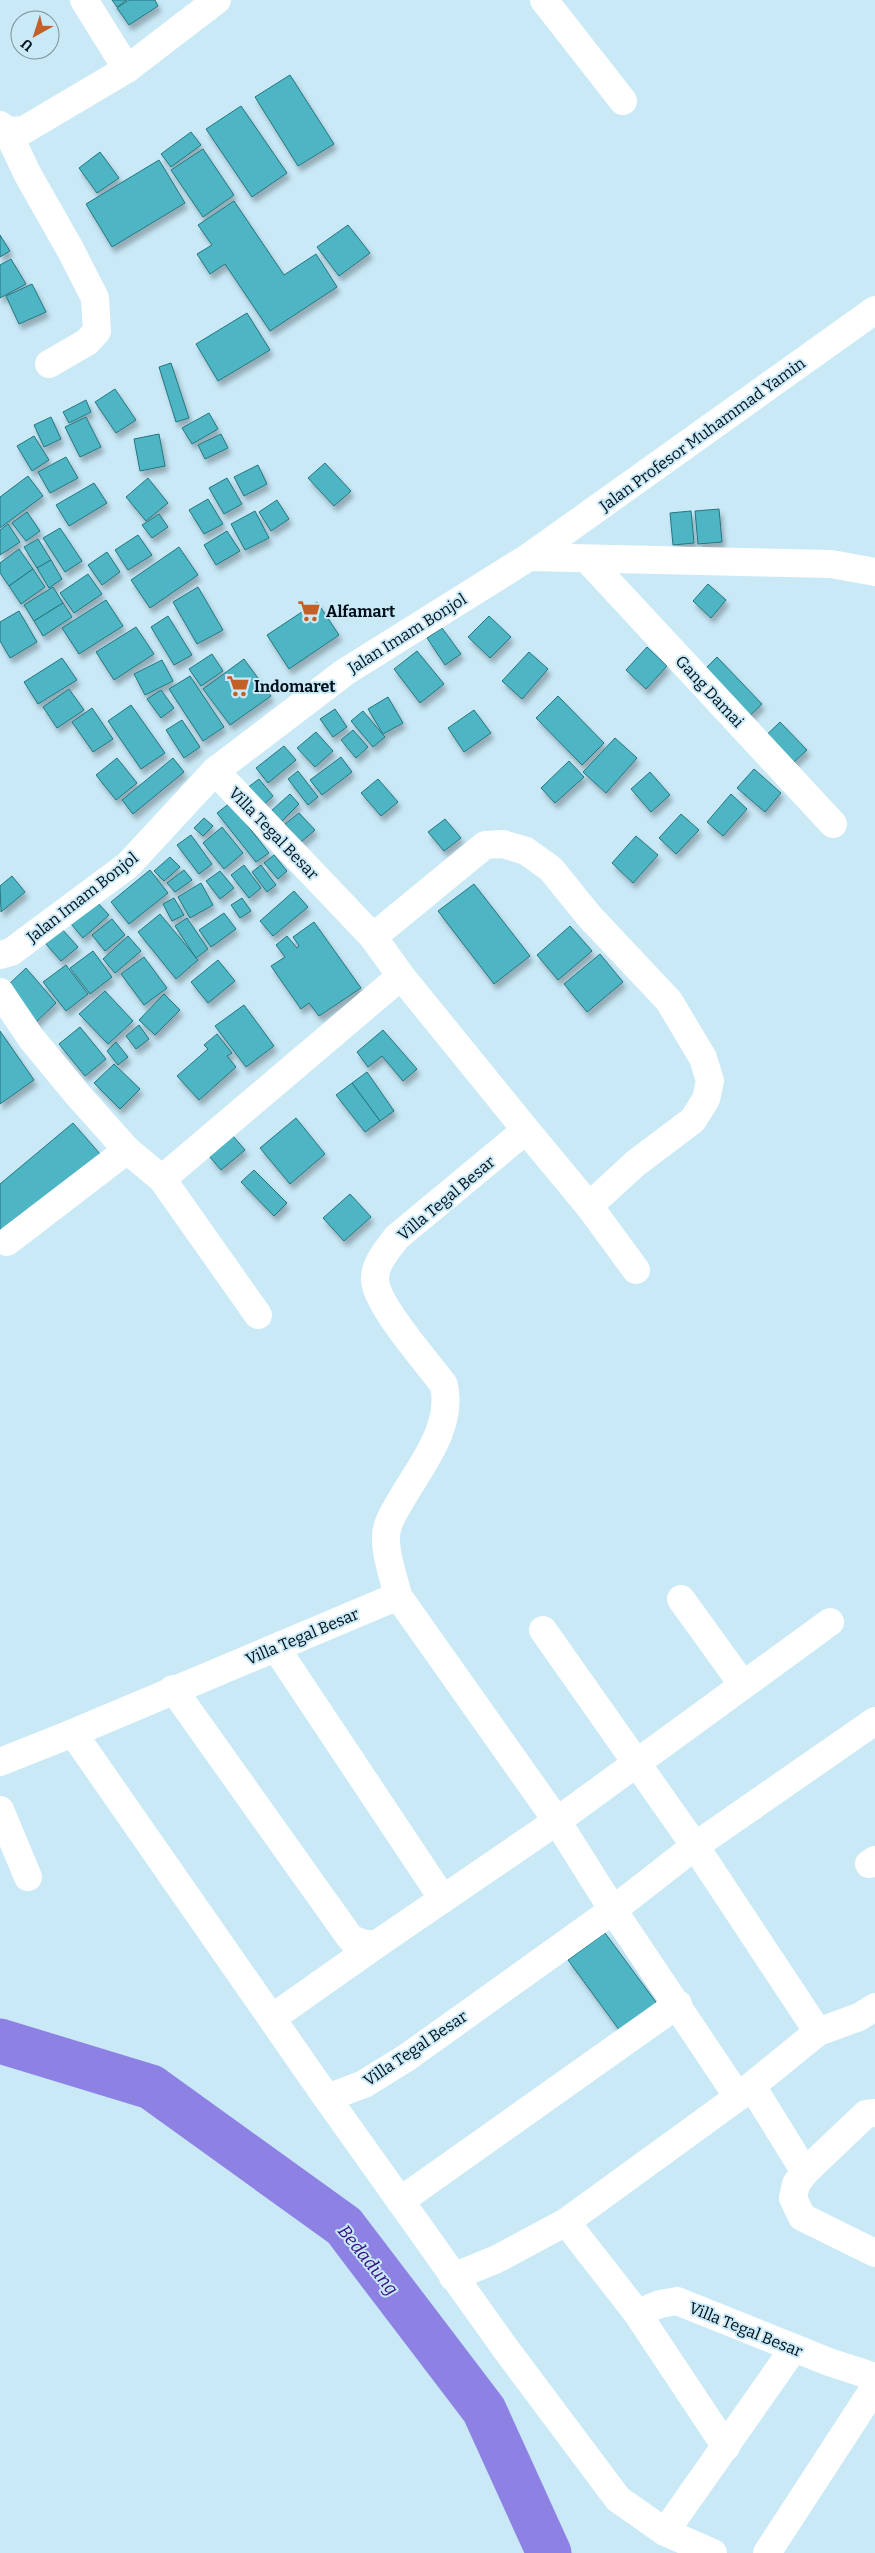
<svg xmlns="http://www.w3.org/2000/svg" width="875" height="2553" font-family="Bitter,serif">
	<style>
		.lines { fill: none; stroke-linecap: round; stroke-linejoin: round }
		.river { stroke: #8d82e4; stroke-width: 45 }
		.building { fill: #4eb5c3; stroke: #24757f; filter: url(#shadow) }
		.minor { stroke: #fff; stroke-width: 28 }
		.labels { text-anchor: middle; stroke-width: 4; stroke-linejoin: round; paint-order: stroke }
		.street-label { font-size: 16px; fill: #000f19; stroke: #c9e9f7 }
		.poi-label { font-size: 16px; font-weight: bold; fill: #000f19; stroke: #c9e9f7; text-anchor: start }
		.water-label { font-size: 18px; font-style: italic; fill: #350b84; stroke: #c9e9f7 }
	</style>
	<defs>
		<filter id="shadow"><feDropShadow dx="3" dy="5.5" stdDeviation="2.5" flood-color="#0004"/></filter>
	</defs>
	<rect width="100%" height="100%" fill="#c9e9f7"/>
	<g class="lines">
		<polyline class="river" points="0,2041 151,2087 344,2226 484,2410 549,2553"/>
	</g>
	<g class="building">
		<polygon points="112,0 127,0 117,7"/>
		<polygon points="129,0 155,0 158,6 129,25 117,8"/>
		<polygon points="290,75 334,144 298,166 255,97"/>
		<polygon points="241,106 287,173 252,197 206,129"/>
		<polygon points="191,132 201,145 171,167 161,154"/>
		<polygon points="203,149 234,195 203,217 171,170"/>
		<polygon points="100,152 119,178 97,193 79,168"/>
		<polygon points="159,160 185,203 112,247 86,204"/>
		<polygon points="234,201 284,275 316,254 337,287 270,331 225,264 210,274 197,254 212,245 198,225"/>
		<polygon points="348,225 370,253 339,276 317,247"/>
		<polygon points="0,235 10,251 0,257"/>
		<polygon points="11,259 26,284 0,298 0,265"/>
		<polygon points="32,284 46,312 19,324 6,296"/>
		<polygon points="247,313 270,350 218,381 196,344"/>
		<polygon points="171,363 189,418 176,422 159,367"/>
		<polygon points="115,389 136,420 116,433 95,402"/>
		<polygon points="86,400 91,412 69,423 63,412"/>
		<polygon points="209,413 218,429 192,444 182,428"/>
		<polygon points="51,417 61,439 44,447 34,425"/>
		<polygon points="86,417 101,447 80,457 65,427"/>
		<polygon points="159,434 165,466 140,471 134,439"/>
		<polygon points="221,434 228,448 205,459 198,445"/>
		<polygon points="34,436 49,460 32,471 17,446"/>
		<polygon points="66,457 78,478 50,493 38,472"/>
		<polygon points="325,463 351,491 334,506 308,478"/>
		<polygon points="258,465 267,484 244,496 234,477"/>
		<polygon points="28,476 43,496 0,528 0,497"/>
		<polygon points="148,478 168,503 146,521 126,497"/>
		<polygon points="227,478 242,504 224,514 209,488"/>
		<polygon points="94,483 107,503 69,526 56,505"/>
		<polygon points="208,499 223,524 204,534 189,510"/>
		<polygon points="277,500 289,519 271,531 259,512"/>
		<polygon points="719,509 722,542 698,544 695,511"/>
		<polygon points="255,511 269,538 245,550 231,524"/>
		<polygon points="691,511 694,543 673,545 670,513"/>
		<polygon points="27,512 40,531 26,541 12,523"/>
		<polygon points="159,514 168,527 152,538 142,525"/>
		<polygon points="8,524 20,542 0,555 0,530"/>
		<polygon points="60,528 82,561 65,572 43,538"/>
		<polygon points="227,531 240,551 216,565 204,545"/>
		<polygon points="138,535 152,555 128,570 115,550"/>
		<polygon points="38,539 51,560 37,568 24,547"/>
		<polygon points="179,547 198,575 150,608 131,580"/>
		<polygon points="19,549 33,569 9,586 0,573 0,563"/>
		<polygon points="107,552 120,572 102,585 88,565"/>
		<polygon points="51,560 62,579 49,588 37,568"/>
		<polygon points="33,569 45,587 21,604 9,586"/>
		<polygon points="88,574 102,594 74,613 60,593"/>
		<polygon points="708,584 726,600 711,618 693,601"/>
		<polygon points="53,587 63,603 34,621 24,605"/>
		<polygon points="198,587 223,630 197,644 173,602"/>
		<polygon points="106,600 123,626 79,654 62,628"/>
		<polygon points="317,602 339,635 289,669 267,635"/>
		<polygon points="63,603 72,617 43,636 34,621"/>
		<polygon points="19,611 37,642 10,658 0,641 0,622"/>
		<polygon points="168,616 192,655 174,665 151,627"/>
		<polygon points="489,616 511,637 490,658 468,637"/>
		<polygon points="136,627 154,654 114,680 96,652"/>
		<polygon points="442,628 461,654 445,665 427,638"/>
		<polygon points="647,647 667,666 646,689 626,670"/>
		<polygon points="417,651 444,684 420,703 394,669"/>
		<polygon points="529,652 548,669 522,699 502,681"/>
		<polygon points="212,654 223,671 201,686 189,669"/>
		<polygon points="717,657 762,704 742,723 698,676"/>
		<polygon points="62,658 77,680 38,704 24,682"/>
		<polygon points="244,659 271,696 230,725 203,689"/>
		<polygon points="162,660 173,681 145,695 134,674"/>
		<polygon points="190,676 224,727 203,741 169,689"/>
		<polygon points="69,689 84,710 57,728 43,707"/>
		<polygon points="161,690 174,708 161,718 147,699"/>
		<polygon points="558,696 604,743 582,765 536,718"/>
		<polygon points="388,697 403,723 383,734 368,709"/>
		<polygon points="131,705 165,753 141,769 108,721"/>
		<polygon points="92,708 113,739 93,752 72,722"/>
		<polygon points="335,709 347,727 333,737 320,719"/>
		<polygon points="474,710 491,733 464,752 448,728"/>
		<polygon points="363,711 385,737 373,747 351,721"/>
		<polygon points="182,720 200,747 184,758 166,730"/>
		<polygon points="780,722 807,750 783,772 757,744"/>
		<polygon points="353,730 368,747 356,758 341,740"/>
		<polygon points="316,732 333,751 315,767 297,748"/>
		<polygon points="615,738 637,758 606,793 583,772"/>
		<polygon points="284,746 296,760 268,783 256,768"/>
		<polygon points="341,757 352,772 322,795 310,780"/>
		<polygon points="117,758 137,783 116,800 96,775"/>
		<polygon points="173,758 184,772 133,814 122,800"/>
		<polygon points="569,761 584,777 555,803 541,788"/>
		<polygon points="754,769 781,793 765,812 737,788"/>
		<polygon points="298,771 318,797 308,805 288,779"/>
		<polygon points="650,772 670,795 651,812 631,789"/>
		<polygon points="259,779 273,796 262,806 247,788"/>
		<polygon points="378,779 398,802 381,816 361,793"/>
		<polygon points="290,794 299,804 281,822 271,811"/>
		<polygon points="731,794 747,809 723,836 707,822"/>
		<polygon points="230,803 269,853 256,862 217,813"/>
		<polygon points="299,813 315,830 301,842 285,824"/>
		<polygon points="681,814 699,830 676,854 659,838"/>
		<polygon points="204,818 213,826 203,836 194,828"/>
		<polygon points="445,819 461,838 444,851 428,832"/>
		<polygon points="222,827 243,853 224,869 203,843"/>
		<polygon points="191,835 212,864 199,874 177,845"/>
		<polygon points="636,836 658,855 633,883 612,863"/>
		<polygon points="274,855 287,871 278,879 264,863"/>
		<polygon points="170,857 180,867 164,881 154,871"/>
		<polygon points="244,865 261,888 249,898 231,875"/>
		<polygon points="261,865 276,885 267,892 252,872"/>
		<polygon points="150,870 168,893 129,924 111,902"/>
		<polygon points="184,870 192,880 175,892 167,883"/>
		<polygon points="220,871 234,888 220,899 206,881"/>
		<polygon points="12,876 25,892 1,912 0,886"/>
		<polygon points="201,883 213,905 190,918 178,897"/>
		<polygon points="474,884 530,956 494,984 438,911"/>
		<polygon points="294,891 308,907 273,936 260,921"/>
		<polygon points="174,898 184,915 172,921 163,904"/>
		<polygon points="242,898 251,911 240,918 231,905"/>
		<polygon points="96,901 109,915 83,938 71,924"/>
		<polygon points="224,913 236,929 211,947 199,930"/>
		<polygon points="160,914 198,960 176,979 138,932"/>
		<polygon points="187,918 208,949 196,958 175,926"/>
		<polygon points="112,919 125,935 105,951 92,935"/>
		<polygon points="314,922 361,988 319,1016 309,1003 301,1009 271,966 285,957 276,945 287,936 297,948 299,946 293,937"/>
		<polygon points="570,926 592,951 558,980 537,955"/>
		<polygon points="62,929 78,947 61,961 45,943"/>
		<polygon points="128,936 141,951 115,973 103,959"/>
		<polygon points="93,951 112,977 90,994 70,968"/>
		<polygon points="600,954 623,982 587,1012 564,984"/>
		<polygon points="144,957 167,988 144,1005 121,974"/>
		<polygon points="218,960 235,981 208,1003 191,982"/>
		<polygon points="66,965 88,994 66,1011 43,982"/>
		<polygon points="26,968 56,1003 34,1024 4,989"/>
		<polygon points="105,991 133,1021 108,1044 79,1014"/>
		<polygon points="164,994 180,1010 155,1035 139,1020"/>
		<polygon points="244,1005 274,1046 246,1067 215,1026"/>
		<polygon points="139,1025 149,1039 136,1049 126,1036"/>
		<polygon points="80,1027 106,1059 85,1076 59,1044"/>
		<polygon points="383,1030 417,1069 403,1081 382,1056 368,1067 357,1052"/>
		<polygon points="0,1031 34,1080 0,1104"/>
		<polygon points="217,1034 232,1053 227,1056 236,1067 199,1100 177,1076 208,1049 204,1045"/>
		<polygon points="116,1042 128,1057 118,1065 107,1051"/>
		<polygon points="114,1064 140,1089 120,1109 94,1083"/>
		<polygon points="367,1072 394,1111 380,1121 352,1083"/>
		<polygon points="352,1083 380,1121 365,1132 336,1095"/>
		<polygon points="296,1118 325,1154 290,1184 260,1148"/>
		<polygon points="73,1123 100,1154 0,1238 0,1184"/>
		<polygon points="233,1136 245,1150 221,1170 209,1156"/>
		<polygon points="254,1170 287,1203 274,1216 241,1182"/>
		<polygon points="350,1194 371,1217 344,1241 323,1218"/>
		<polygon points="605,1933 661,2009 623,2035 568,1960"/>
	</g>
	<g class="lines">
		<g class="minor">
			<polyline points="84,0 127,69"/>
			<polyline points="544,0 623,101"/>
			<polyline points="0,125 7,131 24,130 127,69 217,0"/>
			<polyline points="7,131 28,175 70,249 95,298 97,331 87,342 49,364"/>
			<polyline points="529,557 875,310"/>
			<polyline points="587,559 833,824"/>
			<path d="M215 771 373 937 401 976 526 1130 397 1237C388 1249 374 1264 375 1280 376 1305 428 1363 444 1385 453 1428 421 1465 401 1500 394 1512 385 1525 386 1540 386 1558 394 1578 398 1596L73 1733 327 2098 364 2084 406 2058 613 1910 738 2097 566 2222 637 2313 660 2304 677 2301 829 2362 875 2377"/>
			<polyline points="373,937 485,845 503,844 526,851 551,869 589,916 669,1001 703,1058 710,1081 706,1099 693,1120 636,1163 589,1206 526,1130"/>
			<polyline points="0,955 11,952 128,865 215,771 345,672 529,557 831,564 875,572"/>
			<polyline points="0,992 31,1038 78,1095 127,1150 162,1179 258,1315"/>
			<polyline points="162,1179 401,976"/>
			<polyline points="589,1206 636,1270"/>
			<polyline points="7,1242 127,1150"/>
			<polyline points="398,1596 557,1821 613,1910 695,1846 875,1721"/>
			<polyline points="681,1599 743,1685"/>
			<polyline points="543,1630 695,1846 818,2032"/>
			<polyline points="276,1648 443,1899"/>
			<polyline points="173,1689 351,1939 365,1944 377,1944 557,1821 830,1622"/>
			<polyline points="0,1762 73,1733"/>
			<polyline points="0,1810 28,1877"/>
			<polyline points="869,1864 875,1860"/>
			<polyline points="272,2018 377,1944"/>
			<polyline points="752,2086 805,2172"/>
			<polyline points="738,2097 818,2032 859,2017 875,2007"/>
			<polyline points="327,2098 505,2348 618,2499 665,2532 713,2553"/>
			<polyline points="875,2113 866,2114 805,2172 796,2184 793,2198 802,2217 875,2253"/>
			<polyline points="400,2201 678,2004"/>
			<polyline points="453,2277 497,2259 566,2222"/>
			<polyline points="637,2313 726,2447"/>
			<polyline points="665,2532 794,2348"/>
			<polyline points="767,2553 875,2387"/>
		</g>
	</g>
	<defs>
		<symbol id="supermarket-bare" viewBox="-9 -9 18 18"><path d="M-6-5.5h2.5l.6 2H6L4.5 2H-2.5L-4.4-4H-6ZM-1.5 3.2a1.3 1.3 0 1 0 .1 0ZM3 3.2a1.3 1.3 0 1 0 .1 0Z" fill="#c36027" stroke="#c9e9f7" stroke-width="2.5" paint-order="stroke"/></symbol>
	</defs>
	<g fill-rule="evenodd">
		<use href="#supermarket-bare" x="293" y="595" width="32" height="32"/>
		<use href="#supermarket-bare" x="222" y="670" width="32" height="32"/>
	</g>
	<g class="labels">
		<g class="street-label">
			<text transform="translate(702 434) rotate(-36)" y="6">Jalan Profesor Muhammad Yamin</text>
			<text transform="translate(407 633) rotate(-32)" y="6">Jalan Imam Bonjol</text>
			<text transform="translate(710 691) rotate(47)" y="6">Gang Damai</text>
			<text transform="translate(274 833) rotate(46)" y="6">Villa Tegal Besar</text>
			<text transform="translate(82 897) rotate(-38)" y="6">Jalan Imam Bonjol</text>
			<text transform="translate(446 1198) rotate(-40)" y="6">Villa Tegal Besar</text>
			<text transform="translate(302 1636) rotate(-23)" y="6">Villa Tegal Besar</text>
			<text transform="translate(415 2048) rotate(-34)" y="6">Villa Tegal Besar</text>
			<text transform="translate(746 2329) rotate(22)" y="6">Villa Tegal Besar</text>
		</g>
		<g class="poi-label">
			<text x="326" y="617">Alfamart</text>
			<text x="254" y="692">Indomaret</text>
		</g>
		<g class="water-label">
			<text transform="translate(368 2260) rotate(51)" y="6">Bedadung</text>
		</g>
	</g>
	<g transform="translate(35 35) rotate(219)"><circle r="24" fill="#c9e9f7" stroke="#79929e"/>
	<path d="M0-4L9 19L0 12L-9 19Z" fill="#c36027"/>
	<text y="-8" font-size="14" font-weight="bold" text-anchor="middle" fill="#000f19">U</text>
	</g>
</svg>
